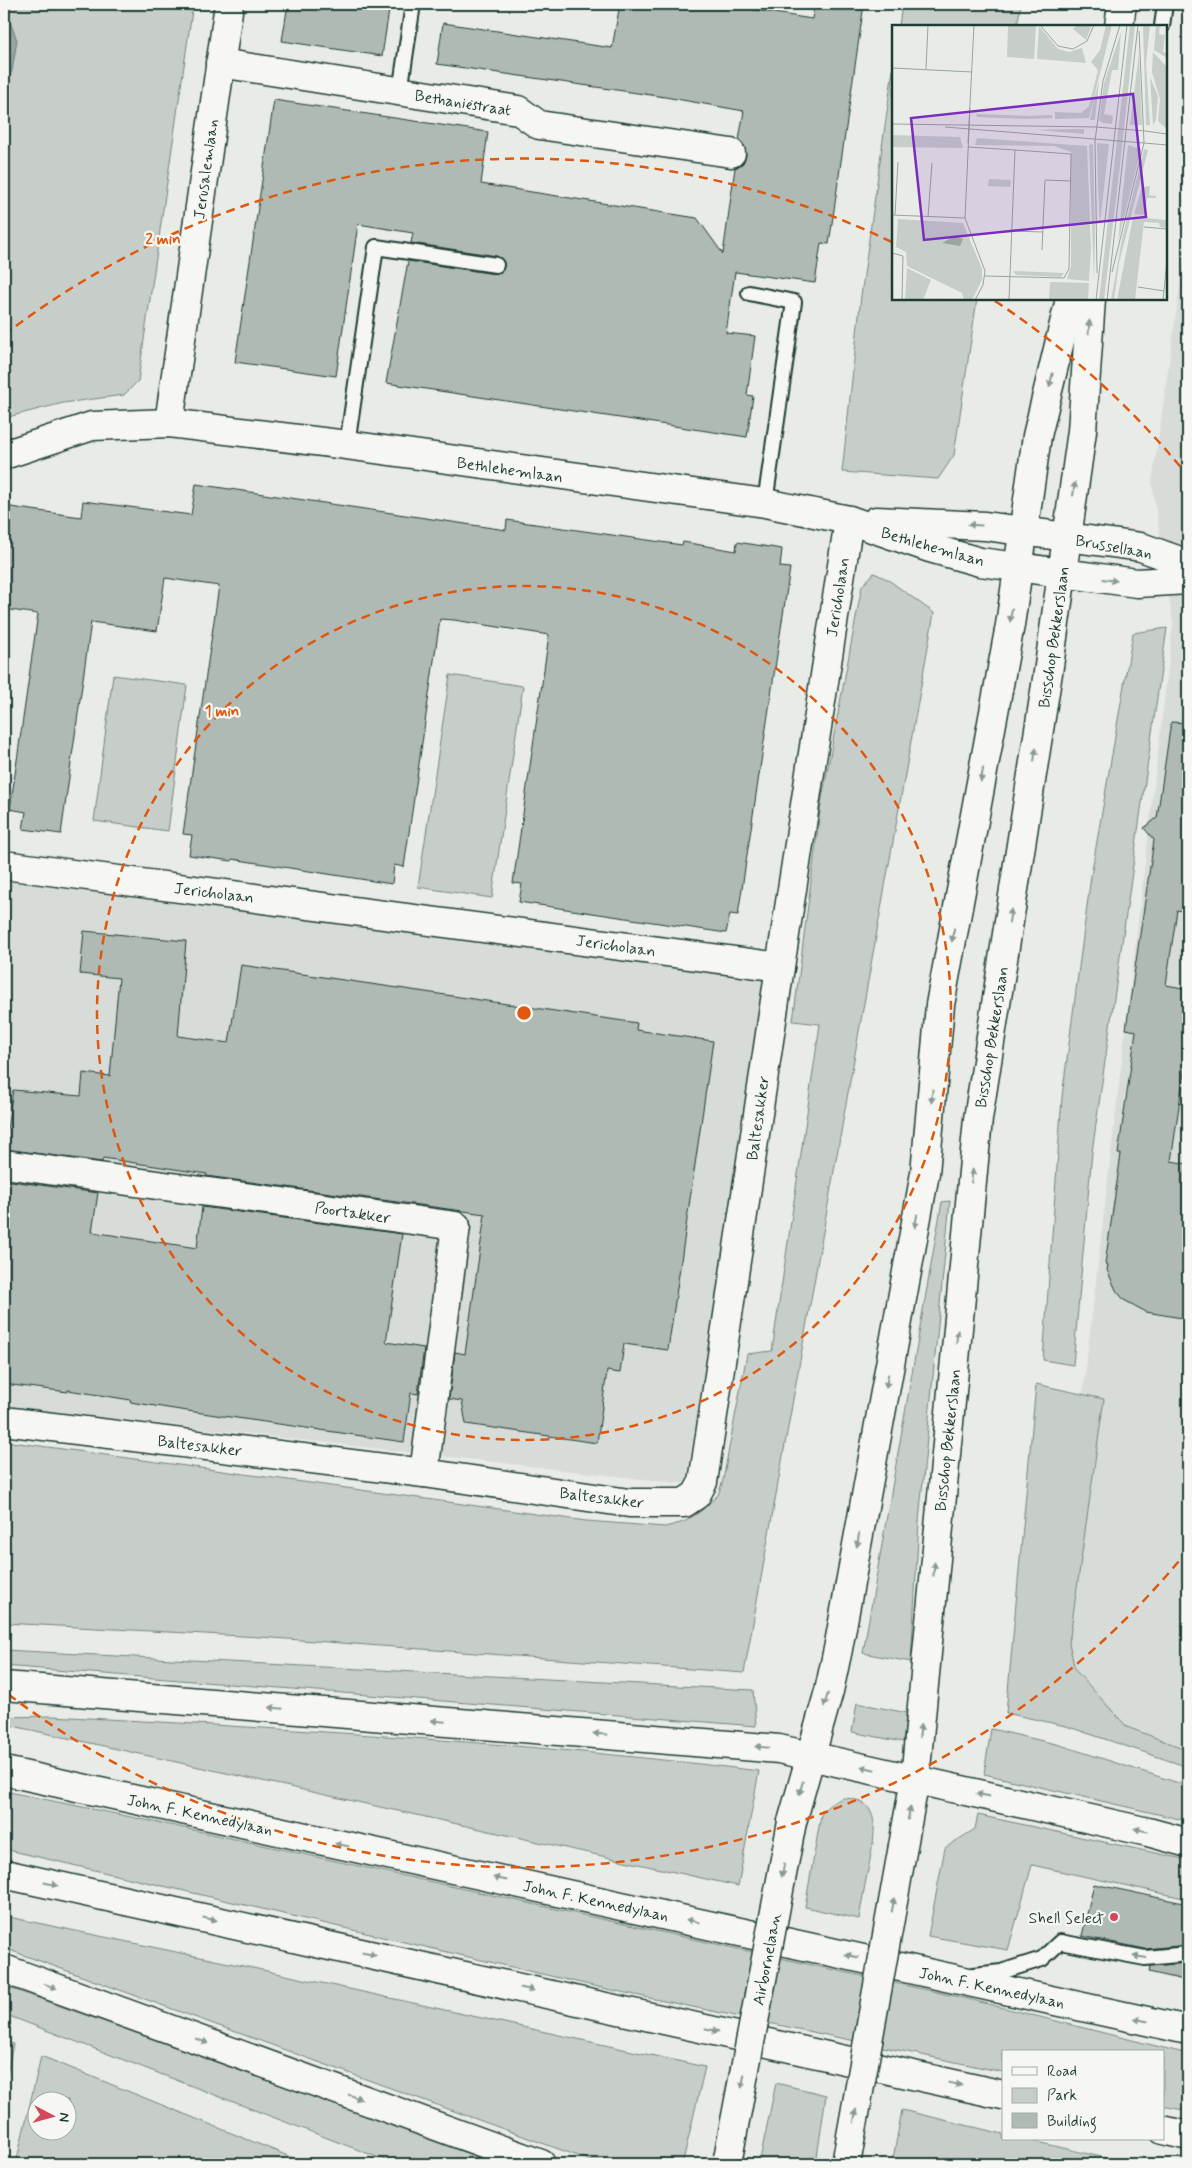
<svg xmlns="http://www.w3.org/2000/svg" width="1192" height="2168" font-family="Mynerve,sans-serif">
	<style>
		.built { fill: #d8dcd8 }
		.green { fill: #c7cec9; stroke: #73867e; fill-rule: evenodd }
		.water { fill: #99a6a0; stroke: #687c75 }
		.building { fill: #b0bab5; stroke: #1f3d34 }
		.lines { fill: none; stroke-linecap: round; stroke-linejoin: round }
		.lane-casing { stroke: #1f3d34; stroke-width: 18 }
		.street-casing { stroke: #1f3d34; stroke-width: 31 }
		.secondary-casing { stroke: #1f3d34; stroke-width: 31 }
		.primary-casing { stroke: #1f3d34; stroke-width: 31 }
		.lane { stroke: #f6f6f2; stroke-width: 14 }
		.street { stroke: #f6f6f2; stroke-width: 28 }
		.secondary { stroke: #f6f6f2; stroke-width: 28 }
		.primary { stroke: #f6f6f2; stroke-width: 28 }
		.secondary-bridge-casing { stroke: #1f3d34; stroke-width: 31; stroke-linecap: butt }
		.secondary-bridge { stroke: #f6f6f2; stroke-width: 28 }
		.oneway { fill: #8a9a93 }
		.ring { fill: none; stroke: #de580e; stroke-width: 2.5; stroke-dasharray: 9 6 }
		.poi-dot { fill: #d1495b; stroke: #f6f6f2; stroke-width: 2 }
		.labels { text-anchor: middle; stroke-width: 4.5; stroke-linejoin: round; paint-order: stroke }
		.street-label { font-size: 16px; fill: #1f3d34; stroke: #f6f6f2 }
		.poi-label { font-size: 16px; fill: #1f3d34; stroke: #f6f6f2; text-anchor: end }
		.inset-road { fill: none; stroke: #98a59f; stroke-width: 1 }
		.view { fill: #7b2cbf; fill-opacity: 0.15; stroke: #7b2cbf; stroke-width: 2.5 }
		.inset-edge { fill: none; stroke: #1f3d34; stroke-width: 2.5 }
		.centre { fill: #de580e; stroke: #f6f6f2; stroke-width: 2.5 }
		.ring-label { font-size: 15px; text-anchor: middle; font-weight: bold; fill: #de580e; stroke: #f6f6f2; stroke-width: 4.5; stroke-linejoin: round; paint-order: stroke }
	</style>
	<rect width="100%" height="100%" fill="#e9ebe7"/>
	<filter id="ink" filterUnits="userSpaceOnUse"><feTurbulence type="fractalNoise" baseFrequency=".02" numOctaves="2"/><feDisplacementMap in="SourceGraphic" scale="10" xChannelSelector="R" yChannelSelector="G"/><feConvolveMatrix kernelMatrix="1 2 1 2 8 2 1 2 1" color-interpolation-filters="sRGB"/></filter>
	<g filter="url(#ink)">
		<g class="built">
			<polygon points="1188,229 1188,1754 1097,1720 1053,1647 1173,624 1152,483"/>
			<polygon points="4,870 765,972 750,1078 686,1484 4,1406"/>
		</g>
		<g class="green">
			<polygon points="4,4 193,4 138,381 124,395 63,403 4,418"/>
			<polygon points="902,4 1021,4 1017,26 899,26"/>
			<polygon points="893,69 893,299 977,299 954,455 938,479 842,472 861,296"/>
			<polygon points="874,573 887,579 934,613 744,1673 260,1637 4,1623 4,1441 586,1521 665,1527 684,1522 701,1511 718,1495 723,1480 747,1354 772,1351 820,1024 793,1021 821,804 862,586"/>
			<polygon points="1167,628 1092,1152 1073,1365 1043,1360 1062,1097 1091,876 1133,633"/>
			<polygon points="113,675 187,685 168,831 94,821"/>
			<polygon points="450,675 523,686 492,898 418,887"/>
			<polygon points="950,1201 919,1521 911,1662 863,1653 942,1202"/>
			<polygon points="1036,1384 1104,1399 1069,1643 1075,1670 1127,1727 1188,1750 1188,1767 1066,1726 1006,1713"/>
			<polygon points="4,1650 753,1690 756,1726 4,1666"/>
			<polygon points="857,1703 907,1713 903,1742 852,1732"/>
			<path d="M52 1716C288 1729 525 1742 759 1771L738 1886 4 1724V1717Z"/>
			<polygon points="991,1729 1060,1745 1188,1786 1188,1821 984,1774"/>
			<polygon points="4,1791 175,1826 968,1999 1188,2054 1188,2111 1163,2106 1163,2052 1003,2052 1003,2072 602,1988 4,1849"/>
			<path d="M843 1798C885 1799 874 1837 869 1865 865 1883 862 1901 859 1919L805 1907 821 1815C827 1805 833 1802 843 1798Z"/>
			<polygon points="978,1815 1188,1860 1188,1899 1032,1865 1008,1950 928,1936 945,1848 975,1829"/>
			<polygon points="4,1916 267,1971 705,2067 683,2161 679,2164 600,2164 4,1948"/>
			<polygon points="4,1986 336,2104 513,2164 395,2164 4,2014"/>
			<polygon points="4,2040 13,2044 4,2091"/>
			<path d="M41 2056 293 2158V2164H41L17 2159ZM38 2100H68V2130H38Z"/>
			<polygon points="776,2083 826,2095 816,2164 759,2164"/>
			<polygon points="902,2110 1003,2134 1003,2139 1025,2139 1131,2164 892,2164"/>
		</g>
		<polygon class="water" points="4,10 6,12 17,40 12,71 4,88"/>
		<g class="building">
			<polygon points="288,4 390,4 382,56 282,41"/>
			<polygon points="620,4 717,4 812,19 814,4 864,4 829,244 821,243 815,283 735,272 726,333 755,336 747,395 753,396 747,437 386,383 408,261 495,274 503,270 504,262 497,256 411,243 413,233 358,224 336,376 235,362 274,100 488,132 481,184 697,218 723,254 735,168 743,163 746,156 745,147 739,140 744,111 665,97 437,64 443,23 612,48"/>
			<polygon points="196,484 506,530 507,520 682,545 683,542 736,551 737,542 782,549 780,567 790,568 738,915 730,914 726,933 519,902 522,884 513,883 549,635 454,620 440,619 404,867 394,865 392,884 232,859 232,861 189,855 192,835 183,834 219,586 165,578 157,631 91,622 61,834 23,829 26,812 10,809 38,614 4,609 4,506 81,517 83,501 191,515"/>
			<polygon points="1171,722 1188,723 1188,912 1177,910 1166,985 1188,989 1188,1044 1171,1161 1188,1164 1188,1319 1146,1312 1124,1300 1116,1290 1107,1270 1108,1265 1105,1264 1121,1154 1118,1154 1136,1031 1126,1029 1154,840 1144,828 1157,818"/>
			<polygon points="84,931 186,941 178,1036 229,1043 241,965 637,1023 636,1030 713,1041 668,1350 624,1344 620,1373 607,1371 597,1443 466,1424 462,1401 449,1399 455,1352 465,1354 485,1214 206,1176 207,1174 103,1158 102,1162 4,1149 13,1090 81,1096 83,1073 110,1076 119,978 80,974"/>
			<polygon points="4,1180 98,1193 92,1232 197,1248 202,1207 402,1234 386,1342 424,1348 418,1394 411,1393 404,1442 174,1409 130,1402 131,1400 68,1390 68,1392 4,1384"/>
			<polygon points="1094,1884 1188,1904 1188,1945 1145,1949 1082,1936"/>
			<polygon points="1188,1963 1188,1981 1149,1972 1150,1966"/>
		</g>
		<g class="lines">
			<defs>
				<g id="lane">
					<polyline points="1162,26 1165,4"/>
					<polyline points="400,92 413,4"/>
					<polyline points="749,293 794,302 765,503"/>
					<polyline points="347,445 376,247 496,265"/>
					<polyline points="974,1975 1001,1972 1042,1959 1060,1942 1145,1958 1188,1954"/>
				</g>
				<g id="street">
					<polyline points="220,63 518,110 539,125 731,153"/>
					<polyline points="169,423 229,4"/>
					<polyline points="4,865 780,967 849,520"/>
					<polyline points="4,1164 456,1226 424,1473"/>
					<polyline points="4,1421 424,1473 629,1503 684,1503 696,1495 703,1482 780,967"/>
				</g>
				<g id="secondary">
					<polyline points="1119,26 1122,4"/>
					<polyline points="4,455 92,426 169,423 347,445 765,503 849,520 930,548 980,562 1137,583 1188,580"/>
					<polyline points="876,521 985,526 1141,547 1188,564"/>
					<polyline points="792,1822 829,1691 838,1649 925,1173 940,1005 1010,625 1037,436 1070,299"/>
					<polyline points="903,1846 915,1779 978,1119 1049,666 1082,431 1091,299"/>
				</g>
				<g id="primary">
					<polyline points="4,1686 779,1749 1148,1832 1188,1843"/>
					<polyline points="4,1771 1188,2030"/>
					<polyline points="4,1874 1003,2095"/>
					<polyline points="4,1969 541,2164"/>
					<polyline points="1163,2130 1188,2136"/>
				</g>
			</defs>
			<use href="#lane" class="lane-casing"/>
			<use href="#street" class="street-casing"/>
			<use href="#secondary" class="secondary-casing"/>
			<use href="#primary" class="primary-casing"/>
			<use href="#lane" class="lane"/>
			<use href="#street" class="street"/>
			<use href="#secondary" class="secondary"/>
			<use href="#primary" class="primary"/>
			<defs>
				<g id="secondary-bridge">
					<polyline points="728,2158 792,1822"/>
					<polyline points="846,2164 903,1846"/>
				</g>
			</defs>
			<use href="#secondary-bridge" class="secondary-bridge-casing"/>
			<use href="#secondary-bridge" class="secondary-bridge"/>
		</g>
		<defs><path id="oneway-solid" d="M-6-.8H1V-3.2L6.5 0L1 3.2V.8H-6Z" transform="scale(1.25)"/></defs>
		<g class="oneway">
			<use href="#oneway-solid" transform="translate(1089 327) rotate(-86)"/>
			<use href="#oneway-solid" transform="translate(1051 380) rotate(104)"/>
			<use href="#oneway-solid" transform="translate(1074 489) rotate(-82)"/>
			<use href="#oneway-solid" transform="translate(975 525) rotate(-176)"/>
			<use href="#oneway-solid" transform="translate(1110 580) rotate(7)"/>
			<use href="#oneway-solid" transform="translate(1011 615) rotate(98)"/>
			<use href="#oneway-solid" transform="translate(1035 755) rotate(-81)"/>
			<use href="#oneway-solid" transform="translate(982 775) rotate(100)"/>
			<use href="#oneway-solid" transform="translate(1010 916) rotate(-81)"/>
			<use href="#oneway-solid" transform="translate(953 935) rotate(100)"/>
			<use href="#oneway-solid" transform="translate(932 1096) rotate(95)"/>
			<use href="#oneway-solid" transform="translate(972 1176) rotate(-84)"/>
			<use href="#oneway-solid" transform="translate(916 1221) rotate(100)"/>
			<use href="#oneway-solid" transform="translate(957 1337) rotate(-84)"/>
			<use href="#oneway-solid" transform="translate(887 1381) rotate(100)"/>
			<use href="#oneway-solid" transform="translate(858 1540) rotate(100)"/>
			<use href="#oneway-solid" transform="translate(934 1569) rotate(-85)"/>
			<use href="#oneway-solid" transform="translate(826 1700) rotate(106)"/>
			<use href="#oneway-solid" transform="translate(276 1708) rotate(-175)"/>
			<use href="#oneway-solid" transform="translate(438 1721) rotate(-175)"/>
			<use href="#oneway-solid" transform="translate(920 1731) rotate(-84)"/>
			<use href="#oneway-solid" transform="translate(600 1734) rotate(-175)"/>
			<use href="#oneway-solid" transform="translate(762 1747) rotate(-175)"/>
			<use href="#oneway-solid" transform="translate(868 1768) rotate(-167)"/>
			<use href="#oneway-solid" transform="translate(801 1788) rotate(105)"/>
			<use href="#oneway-solid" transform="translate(983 1795) rotate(-169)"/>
			<use href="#oneway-solid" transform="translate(909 1813) rotate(-80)"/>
			<use href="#oneway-solid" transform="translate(1141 1830) rotate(-167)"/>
			<use href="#oneway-solid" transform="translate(342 1845) rotate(-168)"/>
			<use href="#oneway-solid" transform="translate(783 1870) rotate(101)"/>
			<use href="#oneway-solid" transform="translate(500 1879) rotate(-168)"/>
			<use href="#oneway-solid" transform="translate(51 1884) rotate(12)"/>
			<use href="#oneway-solid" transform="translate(893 1905) rotate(-80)"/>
			<use href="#oneway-solid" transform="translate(210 1919) rotate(12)"/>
			<use href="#oneway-solid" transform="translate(693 1921) rotate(-168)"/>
			<use href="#oneway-solid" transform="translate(369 1954) rotate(12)"/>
			<use href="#oneway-solid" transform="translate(852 1956) rotate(-167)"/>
			<use href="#oneway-solid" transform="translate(1140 1957) rotate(-173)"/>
			<use href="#oneway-solid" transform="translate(50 1986) rotate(20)"/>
			<use href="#oneway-solid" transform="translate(527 1989) rotate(12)"/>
			<use href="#oneway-solid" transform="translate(1141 2020) rotate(-168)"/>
			<use href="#oneway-solid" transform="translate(712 2030) rotate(13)"/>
			<use href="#oneway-solid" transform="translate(202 2041) rotate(20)"/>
			<use href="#oneway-solid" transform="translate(743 2081) rotate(101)"/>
			<use href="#oneway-solid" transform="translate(955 2084) rotate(12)"/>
			<use href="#oneway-solid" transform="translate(355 2097) rotate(20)"/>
			<use href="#oneway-solid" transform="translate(855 2116) rotate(-80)"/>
		</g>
	</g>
	<g class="ring">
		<circle cx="524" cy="1013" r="427"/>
		<path d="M1188 1550A854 854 0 0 1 4 1691M4 335A854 854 0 0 1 892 242M995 301A854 854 0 0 1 1188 476"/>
	</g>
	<circle class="poi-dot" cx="1114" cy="1917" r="5"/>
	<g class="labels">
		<g class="street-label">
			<text transform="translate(463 102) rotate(9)" y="6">Bethaniëstraat</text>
			<text transform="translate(205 169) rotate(-82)" y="6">Jerusalemlaan</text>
			<text transform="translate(510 469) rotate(8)" y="6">Bethlehemlaan</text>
			<text transform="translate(933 546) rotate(16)" y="6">Bethlehemlaan</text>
			<text transform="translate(1114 546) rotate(10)" y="6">Brussellaan</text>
			<text transform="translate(837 597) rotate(-81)" y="6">Jericholaan</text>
			<text transform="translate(1053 637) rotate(-82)" y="6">Bisschop Bekkerslaan</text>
			<text transform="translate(214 892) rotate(7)" y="6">Jericholaan</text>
			<text transform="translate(616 945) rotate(8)" y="6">Jericholaan</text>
			<text transform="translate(991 1037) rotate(-81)" y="6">Bisschop Bekkerslaan</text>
			<text transform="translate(757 1118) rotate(-82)" y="6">Baltesakker</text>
			<text transform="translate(353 1212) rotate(8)" y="6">Poortakker</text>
			<text transform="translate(947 1440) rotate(-84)" y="6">Bisschop Bekkerslaan</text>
			<text transform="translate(200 1445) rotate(7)" y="6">Baltesakker</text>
			<text transform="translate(602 1497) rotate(7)" y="6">Baltesakker</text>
			<text transform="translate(200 1814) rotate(12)" y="6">John F. Kennedylaan</text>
			<text transform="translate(596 1900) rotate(12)" y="6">John F. Kennedylaan</text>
			<text transform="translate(766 1959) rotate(-79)" y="6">Airbornelaan</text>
			<text transform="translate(992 1987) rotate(12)" y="6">John F. Kennedylaan</text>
		</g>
		<g class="poi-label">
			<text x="1104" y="1923">Shell Select</text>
		</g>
	</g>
	<g transform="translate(892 25)">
		<rect width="275" height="275" fill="#e9ebe7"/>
		<path d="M144 0 142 34 115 32 116 1ZM185 0H200L194 15 181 4ZM214 0H220L197 93 163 94V87L189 88 197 81 206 45 199 37 208 25ZM238 0H243L229 132 212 275H207ZM251 0H258L254 38 258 100H254ZM264 0H268L267 9 273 10 271 27 275 28V33L262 25ZM147 1 166 24 177 27 190 23 194 38 145 34ZM229 7 226 45H220L212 89 221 91 220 99 211 98 207 95 212 58ZM261 27 275 42V104L266 96 268 74 260 47ZM247 28 250 100H238ZM258 52 266 71 264 95 261 100ZM207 56 203 95H198L202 74ZM84 89 138 91 160 90V93L133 94 85 92ZM178 104H192V109L145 105ZM0 110 68 112 71 123 0 122ZM85 113 195 121 199 224 197 256 175 254 179 241V127L162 121 83 120ZM205 118 217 119 208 199 206 161ZM201 119 203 211 202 257 197 120ZM236 120 249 124 226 217 231 166ZM252 124 256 125 227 238 222 275H219L230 214ZM97 154 119 155 118 162 96 161ZM258 161 257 170 264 171V173H255L253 190 242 189 250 162ZM241 192 275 195 274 203 268 202 267 198 252 197 243 275H225ZM6 194 71 198 90 244V255L80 275H72L70 268 15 241 14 227 4 222ZM15 243 39 255 31 275H13ZM121 246 172 248 169 252 124 250ZM158 257 197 258 196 275H157Z" fill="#c7cec9"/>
		<path d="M62 211 71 214 68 221 50 218Z" fill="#99a6a0"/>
		<path class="inset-road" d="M148 0 166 21 181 24 195 16 202 0M0 43 80 47M34 44 36 0M78 83 73 193 93 246 91 260 83 275M0 99 204 102 253 106M53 102 252 118M253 106 275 109M76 118 82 0M252 118 275 120M76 122 123 125 117 275M0 190 73 193M3 190 6 137M36 192 40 138M252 202 275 204M120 206 151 207M150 225 153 155 178 156M0 228 11 231 10 275M220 247 252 118 247 6M205 248 203 116 211 56 228 0M93 251 172 253 177 244 179 129 123 125M246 262 272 266M204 275 235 0M215 275 246 0M271 275 275 236"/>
		<path class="view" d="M241 69 254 192 32 215 19 93Z"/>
		<rect width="275" height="275" class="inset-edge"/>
	</g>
	<circle cx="524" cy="1013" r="8" class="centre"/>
	<g class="ring-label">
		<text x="163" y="244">2 min</text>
		<text x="222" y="716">1 min</text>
	</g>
	<rect width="1192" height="2168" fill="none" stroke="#f6f6f2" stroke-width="20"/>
	<rect x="10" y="10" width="1172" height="2148" fill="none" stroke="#1f3d34" stroke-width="2" filter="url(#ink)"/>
	<rect x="1002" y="2050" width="162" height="90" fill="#f6f6f2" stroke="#a0aca6"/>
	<rect x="1012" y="2067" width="25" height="8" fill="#f6f6f2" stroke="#a0aca6"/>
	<text x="1047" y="2076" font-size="15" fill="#1f3d34">Road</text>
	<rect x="1012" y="2088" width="25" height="15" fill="#c7cec9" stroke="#a0aca6"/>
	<text x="1047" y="2100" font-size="15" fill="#1f3d34">Park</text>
	<rect x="1012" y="2113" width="25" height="15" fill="#b0bab5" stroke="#a0aca6"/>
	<text x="1047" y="2126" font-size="15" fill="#1f3d34">Building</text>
	<g transform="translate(52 2116) rotate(96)"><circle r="24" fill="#f6f6f2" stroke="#a0aca6"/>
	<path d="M0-4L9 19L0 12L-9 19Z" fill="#d1495b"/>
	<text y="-8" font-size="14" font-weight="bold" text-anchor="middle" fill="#1f3d34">N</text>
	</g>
</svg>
